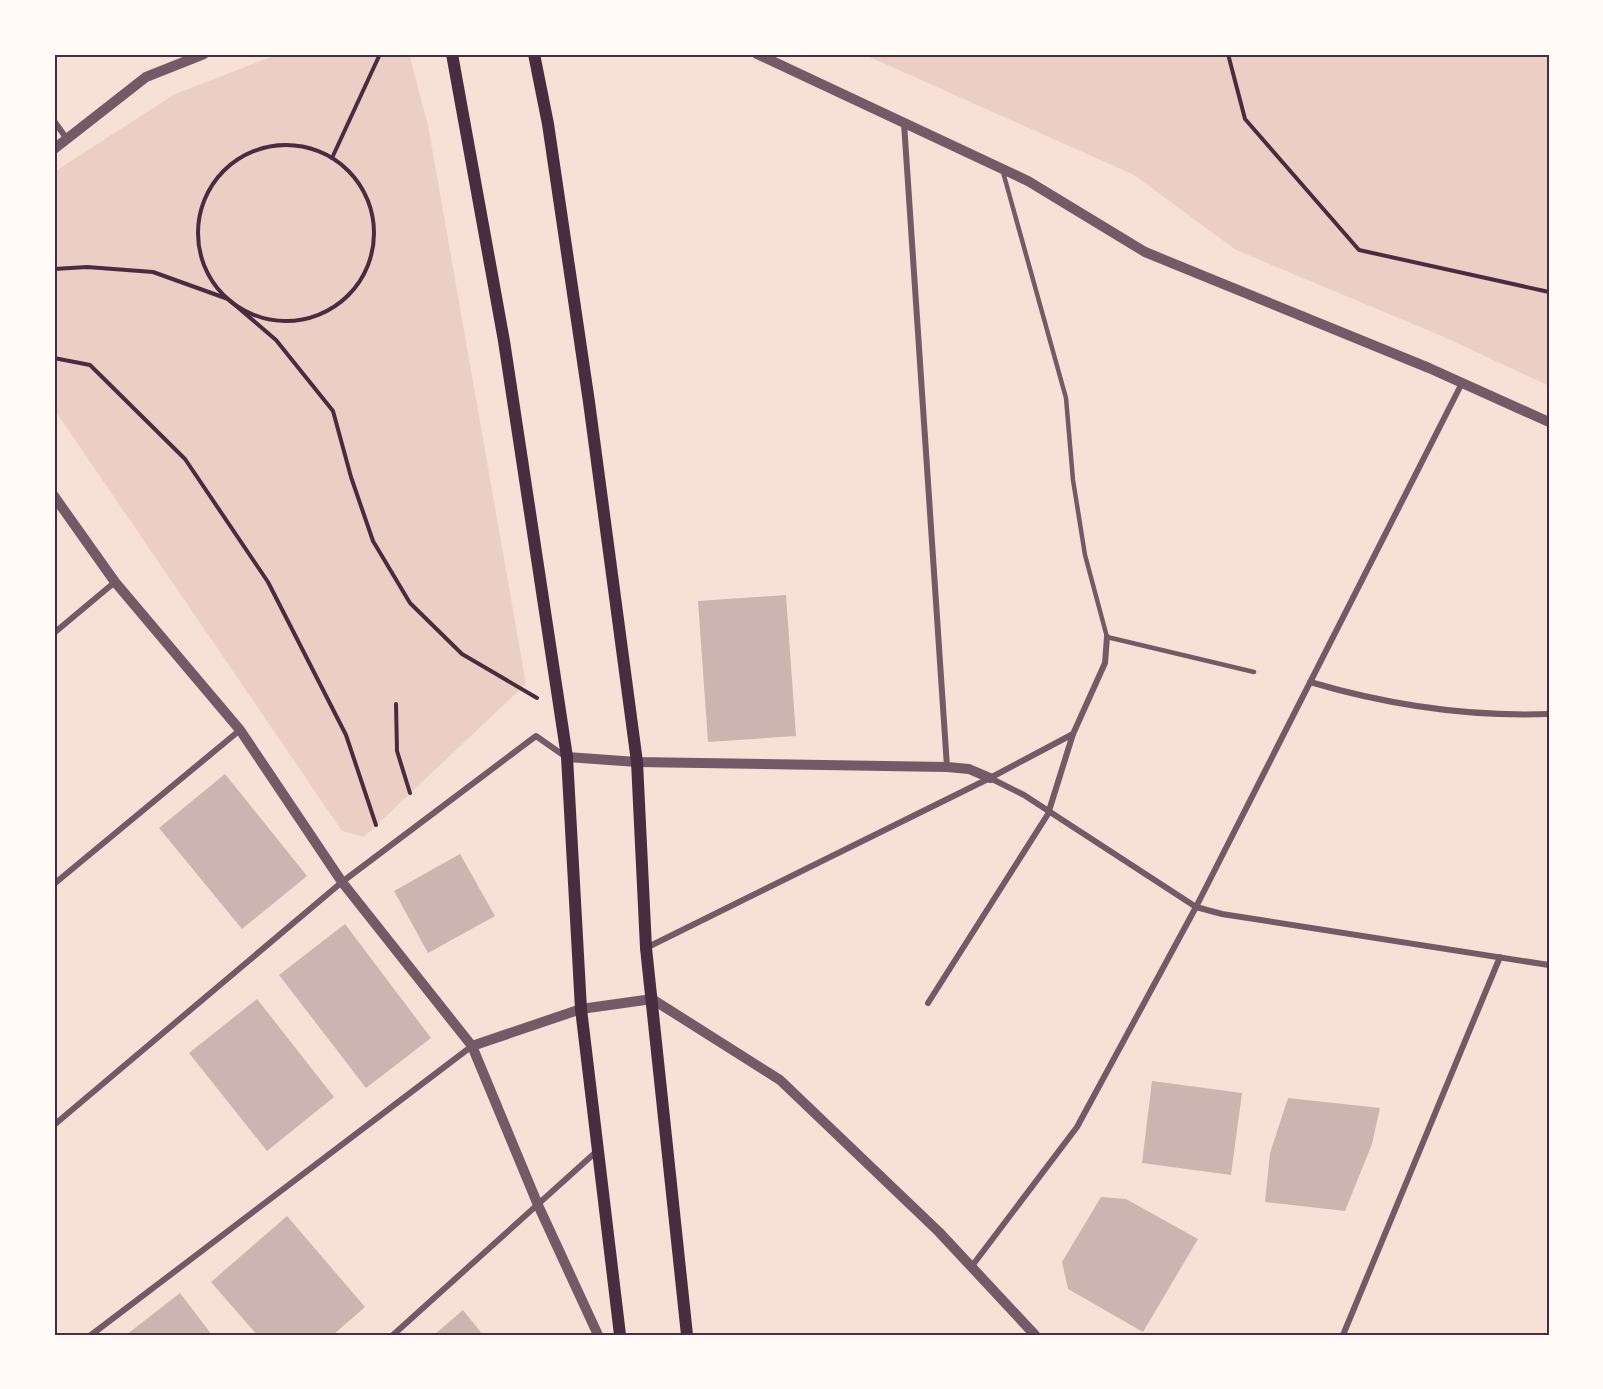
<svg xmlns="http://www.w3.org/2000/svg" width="1603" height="1389" font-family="Jost,sans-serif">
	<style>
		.green { fill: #ebcfc5 }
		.building { fill: #ccb4b1 }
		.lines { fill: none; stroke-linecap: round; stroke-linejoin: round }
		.path { stroke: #4a2c40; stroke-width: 4 }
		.service { stroke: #755966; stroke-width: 4.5 }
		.minor { stroke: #755966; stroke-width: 6 }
		.tertiary { stroke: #755966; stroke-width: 10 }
		.secondary { stroke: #4a2c40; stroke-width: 12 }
		.neatline { fill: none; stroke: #4a2c40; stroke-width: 2 }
	</style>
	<rect width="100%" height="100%" fill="#f7e1d7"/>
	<g class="green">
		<polygon points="279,54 409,54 428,125 526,684 364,837 342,831 54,409 54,172 175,94"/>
		<polygon points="863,54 1549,54 1549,386 1444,337 1236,250 1134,175"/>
	</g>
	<g class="building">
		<polygon points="786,595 796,736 708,742 698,601"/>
		<polygon points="225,774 307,876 242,929 159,828"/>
		<polygon points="460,854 495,916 428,953 394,891"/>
		<polygon points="345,924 431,1038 366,1088 279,975"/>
		<polygon points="257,999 334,1097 267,1151 189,1053"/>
		<polygon points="1152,1081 1242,1093 1231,1175 1142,1163"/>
		<polygon points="1288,1098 1380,1108 1372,1144 1345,1211 1265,1202 1270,1153"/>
		<polygon points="1101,1197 1126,1199 1198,1239 1143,1332 1068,1289 1062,1262"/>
		<polygon points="287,1216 365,1307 333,1335 257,1335 211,1282"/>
		<polygon points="180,1293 212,1335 126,1335"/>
		<polygon points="463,1310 483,1335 434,1335"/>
	</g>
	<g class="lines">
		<g class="path">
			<polyline points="1228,54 1245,119 1359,250 1549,292"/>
			<circle cx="286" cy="233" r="88"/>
			<polyline points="332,158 380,54"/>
			<polyline points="54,269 87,267 153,272 228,299 276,340 333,411 351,477 373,541 410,603 462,654 537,698"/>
			<polyline points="54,358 90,365 185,459 268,582 346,735 376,825"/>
			<polyline points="396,704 397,751 410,793"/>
		</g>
		<polyline class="service" points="1003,172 1066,398 1073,480 1085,555 1107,637 1254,672"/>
		<g class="minor">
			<polyline points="54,121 67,139"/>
			<polyline points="904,123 947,767"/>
			<polyline points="54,633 115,582"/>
			<path d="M1310 682C1388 705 1467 717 1549 714"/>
			<polyline points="990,778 1024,795 1196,907 1222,914 1549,965"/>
			<polyline points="54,884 240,730"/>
			<polyline points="646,948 990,778 1073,734"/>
			<polyline points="928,1003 1048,814 1073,734 1105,663 1107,637"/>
			<polyline points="54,1125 342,882 536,736 566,757"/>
			<polyline points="972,1266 1077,1127 1196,907 1462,383"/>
			<polyline points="91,1335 472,1046"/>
			<polyline points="393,1335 597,1151"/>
			<polyline points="1343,1335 1500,957"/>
		</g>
		<g class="tertiary">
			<polyline points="757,54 1028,181 1145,252 1429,368 1549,422"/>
			<polyline points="54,149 146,77 204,54"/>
			<polyline points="54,496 115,582 240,730 342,882 472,1046 538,1205 598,1335"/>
			<polyline points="567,757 637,762 947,767 969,769 990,778"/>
			<polyline points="472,1046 581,1009 652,999 780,1080 939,1232 1035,1335"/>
		</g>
		<g class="secondary">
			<polyline points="452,54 504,341 567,757 581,1009 620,1335"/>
			<polyline points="534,54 548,124 589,402 637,762 646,948 687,1335"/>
		</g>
	</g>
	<rect width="1603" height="1389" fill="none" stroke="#fffaf5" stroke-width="111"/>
	<rect x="56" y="56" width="1492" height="1278" class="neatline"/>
</svg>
